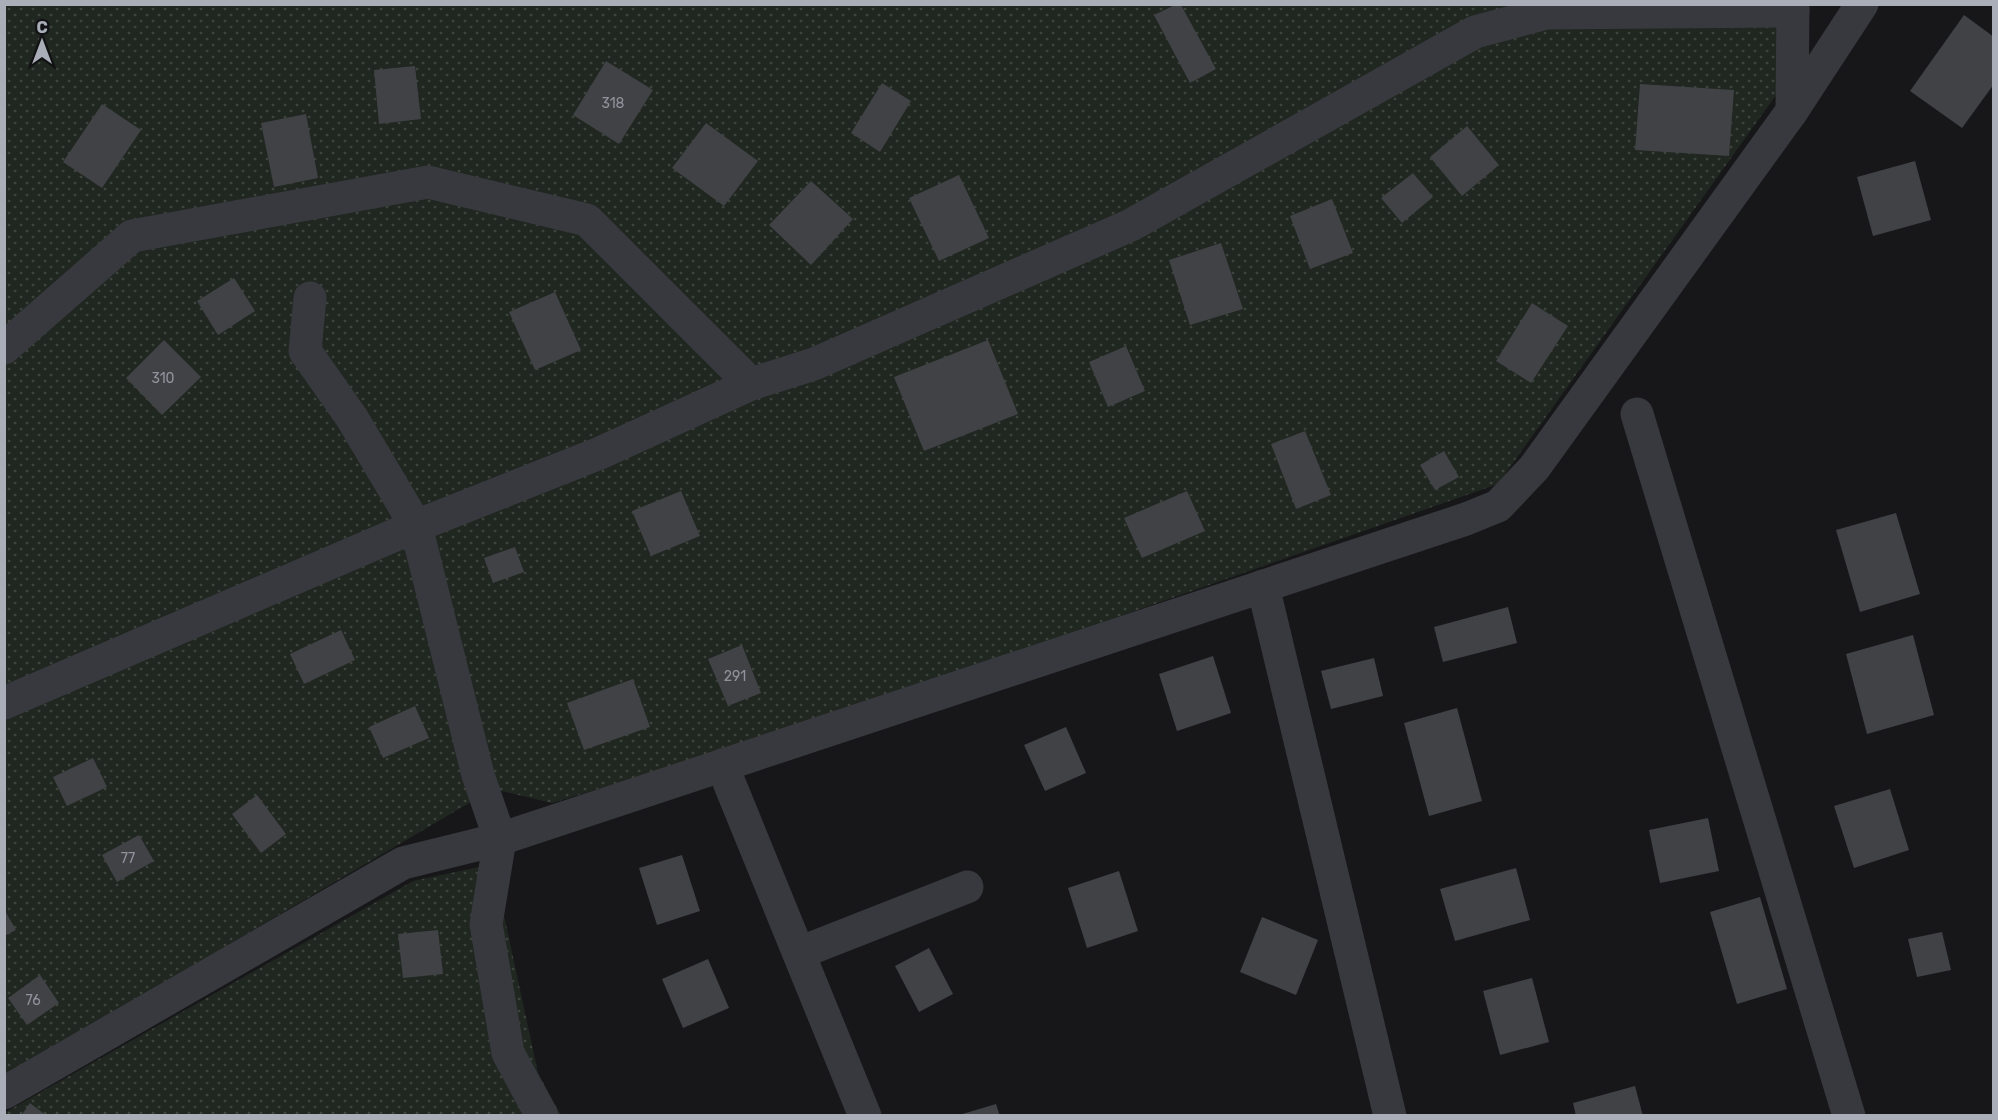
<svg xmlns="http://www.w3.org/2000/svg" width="1998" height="1120" font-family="Rubik,sans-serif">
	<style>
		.garden { fill: url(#garden-dots) }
		.building { fill: #414246 }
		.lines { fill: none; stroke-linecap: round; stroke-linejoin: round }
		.minor { stroke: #38393e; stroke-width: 33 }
		.labels { text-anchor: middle; stroke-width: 5; stroke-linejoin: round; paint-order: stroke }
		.number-label { font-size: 14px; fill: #90939c }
	</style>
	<defs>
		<pattern id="garden-dots" width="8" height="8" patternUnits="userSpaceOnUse" patternTransform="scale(1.5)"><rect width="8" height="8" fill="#1f2720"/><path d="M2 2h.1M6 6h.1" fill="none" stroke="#3d443e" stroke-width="1.8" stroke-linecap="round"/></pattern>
	</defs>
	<rect width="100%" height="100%" fill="#171719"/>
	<g class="garden">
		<polygon points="4,5 1788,5 1781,88 1498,484 809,725 552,803 493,789 5,1076"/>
		<polygon points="493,864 538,1073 561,1115 5,1116 4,1113 413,881"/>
	</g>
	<g class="building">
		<polygon points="1175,5 1181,5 1216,69 1190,83 1154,15"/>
		<polygon points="1964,15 1994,37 1994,84 1962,128 1910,91"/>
		<polygon points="606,61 653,90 619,144 573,115"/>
		<polygon points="415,66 421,119 379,124 374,70"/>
		<polygon points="882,83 911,101 880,152 851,133"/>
		<polygon points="1640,84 1734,90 1729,156 1635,150"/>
		<polygon points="102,104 141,130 102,188 63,162"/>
		<polygon points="306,114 318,178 274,187 261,123"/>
		<polygon points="706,123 758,161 724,206 672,168"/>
		<polygon points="1467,126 1499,165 1462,196 1430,157"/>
		<polygon points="1915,161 1931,220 1873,236 1857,177"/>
		<polygon points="1413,173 1433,197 1402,223 1381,198"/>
		<polygon points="959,175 989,238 939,261 909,198"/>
		<polygon points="811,181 853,219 811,265 769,225"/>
		<polygon points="1332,199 1353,253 1310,269 1290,216"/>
		<polygon points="1221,243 1243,309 1190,325 1169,260"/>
		<polygon points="234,278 255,311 218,335 197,301"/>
		<polygon points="555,292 581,350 535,370 509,312"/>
		<polygon points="1532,303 1568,326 1531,383 1496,361"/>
		<polygon points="164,340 201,377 162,415 126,378"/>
		<polygon points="988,340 1018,414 924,451 894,377"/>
		<polygon points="1126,346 1145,391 1108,407 1089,362"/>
		<polygon points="1305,431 1331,495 1296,509 1271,444"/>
		<polygon points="1444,451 1459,477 1435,490 1420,465"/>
		<polygon points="681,491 700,536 651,556 632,511"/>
		<polygon points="1187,491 1205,531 1142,558 1124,518"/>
		<polygon points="1896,513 1920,594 1860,612 1836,530"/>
		<polygon points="515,547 524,572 493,583 484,558"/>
		<polygon points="1508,607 1517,643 1443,662 1434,627"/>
		<polygon points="341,630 355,660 304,684 290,654"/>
		<polygon points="1913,635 1934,715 1867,734 1846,654"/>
		<polygon points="742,645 761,693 728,706 708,659"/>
		<polygon points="1213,656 1231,713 1177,731 1159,674"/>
		<polygon points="1374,658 1383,696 1331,709 1321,671"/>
		<polygon points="633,679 650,727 584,750 567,703"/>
		<polygon points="415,706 429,738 383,758 369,727"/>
		<polygon points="1457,708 1482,801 1429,816 1404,723"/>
		<polygon points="1066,727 1086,773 1045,791 1024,745"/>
		<polygon points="93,758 107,787 67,806 53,777"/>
		<polygon points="1890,789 1909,850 1854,868 1834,806"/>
		<polygon points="257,795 286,834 261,853 232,814"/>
		<polygon points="1708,818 1719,871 1660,883 1649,830"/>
		<polygon points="139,835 154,861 117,882 102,855"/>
		<polygon points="682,855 700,911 657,925 639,868"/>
		<polygon points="1516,868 1530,920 1455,941 1440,889"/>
		<polygon points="1119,871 1138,931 1087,948 1068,888"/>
		<polygon points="1760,897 1787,989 1737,1004 1710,912"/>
		<polygon points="4,909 16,930 4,936"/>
		<polygon points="1262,917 1318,940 1296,995 1240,972"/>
		<polygon points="438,930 443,974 403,978 398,934"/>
		<polygon points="1942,932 1951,970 1917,977 1908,939"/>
		<polygon points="929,948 953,994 919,1012 895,966"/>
		<polygon points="708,959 729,1008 683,1028 662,979"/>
		<polygon points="40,975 59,1003 27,1025 8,998"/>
		<polygon points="1532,978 1549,1042 1500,1055 1483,991"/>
		<polygon points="1635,1086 1643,1116 1576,1116 1573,1103"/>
		<polygon points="30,1103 47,1116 21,1116"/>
		<polygon points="996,1104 1000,1116 959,1116 959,1115"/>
	</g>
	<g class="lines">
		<g class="minor">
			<polyline points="1792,111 1793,4"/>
			<polyline points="310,298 305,351 352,418 416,526 478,775 500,839 486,924 508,1053 542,1116"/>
			<polyline points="4,348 132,236 428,182 587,220 751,384"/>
			<polyline points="1637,414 1849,1116"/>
			<polyline points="1263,586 1390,1116"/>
			<polyline points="4,703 416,526 600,453 751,384 814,364 1131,225 1475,32 1546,13 1793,11"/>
			<polyline points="722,765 865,1116"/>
			<polyline points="799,953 967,887"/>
			<polyline points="4,1093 403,863 500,839 1466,519 1498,506 1534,468 1792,111 1862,4"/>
		</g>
	</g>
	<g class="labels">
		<g class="number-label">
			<text x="613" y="108">318</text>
			<text x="163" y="383">310</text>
			<text x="735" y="681">291</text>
			<text x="128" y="863">77</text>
			<text x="33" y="1005">76</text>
		</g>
	</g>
	<rect width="1998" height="1120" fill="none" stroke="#aaaeb8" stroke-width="12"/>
	<g transform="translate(42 42)" stroke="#121214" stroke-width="4.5" paint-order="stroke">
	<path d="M0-4.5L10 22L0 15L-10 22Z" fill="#aaaeb8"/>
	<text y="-9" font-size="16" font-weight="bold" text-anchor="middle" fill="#aaaeb8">С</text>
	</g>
</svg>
